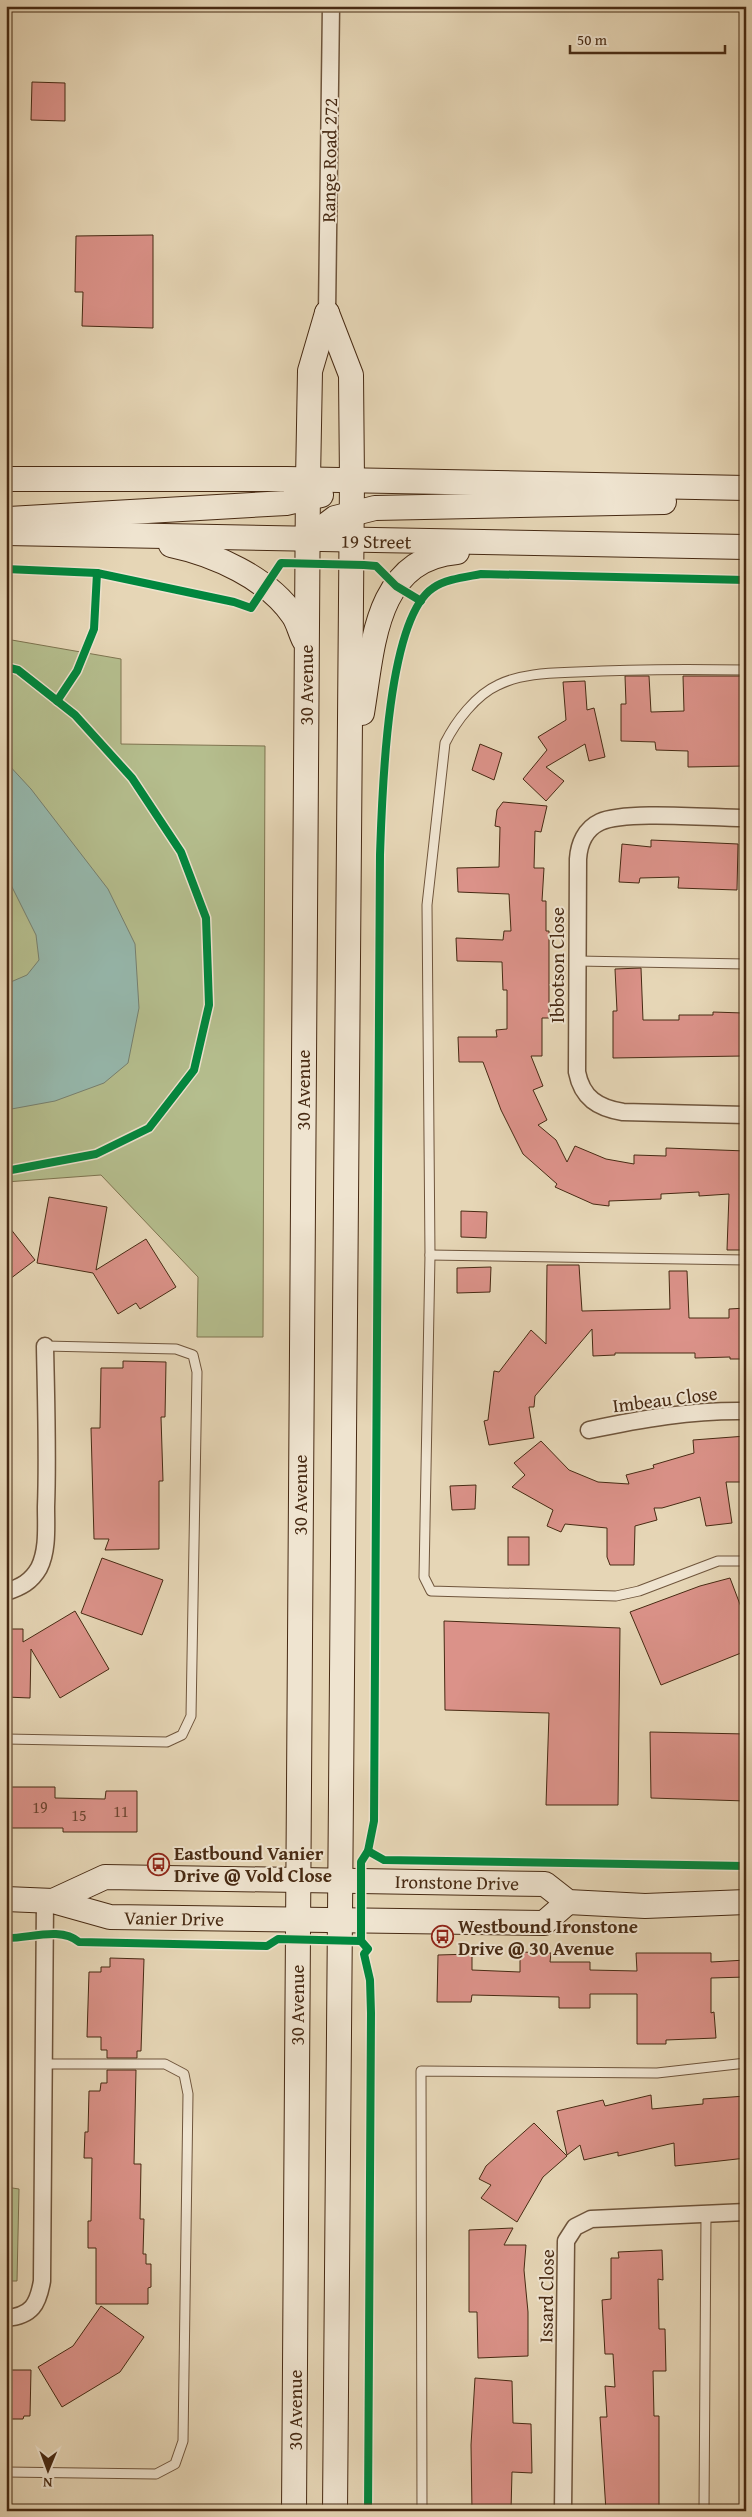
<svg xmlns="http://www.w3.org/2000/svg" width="752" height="2517" font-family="'Gentium Book Plus',serif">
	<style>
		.green { fill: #b5be8e; stroke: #7e7450 }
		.water { fill: #96b9ae; stroke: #768070 }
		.building { fill: #db9289; stroke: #472a13 }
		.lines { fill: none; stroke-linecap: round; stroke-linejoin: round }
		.lane-casing { stroke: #6f553c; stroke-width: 11 }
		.street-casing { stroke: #6f553c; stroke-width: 19 }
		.secondary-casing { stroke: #472a13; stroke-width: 26 }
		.path { stroke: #472a13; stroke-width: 3; stroke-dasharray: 4 2.5; stroke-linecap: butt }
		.lane { stroke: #efe4d0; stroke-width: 9 }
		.street { stroke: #efe4d0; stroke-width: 16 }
		.secondary { stroke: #efe4d0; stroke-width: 24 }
		.cycleway-casing { stroke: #efe4d0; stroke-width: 11 }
		.cycleway { stroke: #00873e; stroke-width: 8 }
		.labels { text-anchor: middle; stroke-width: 4; stroke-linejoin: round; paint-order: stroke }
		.number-label { font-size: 16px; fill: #6c4430 }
		.street-label { font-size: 19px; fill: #472a13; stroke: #efe4d0 }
		.poi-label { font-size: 19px; font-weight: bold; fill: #472a13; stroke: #efe4d0; text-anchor: start }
	</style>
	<rect width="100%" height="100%" fill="#e6d6b6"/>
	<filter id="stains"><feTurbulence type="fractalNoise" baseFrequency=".004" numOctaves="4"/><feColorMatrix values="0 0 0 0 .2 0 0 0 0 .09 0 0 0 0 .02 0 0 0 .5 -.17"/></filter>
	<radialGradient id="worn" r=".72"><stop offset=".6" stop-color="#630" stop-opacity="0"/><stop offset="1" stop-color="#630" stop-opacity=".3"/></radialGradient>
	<g class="green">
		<polygon points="6,639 121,659 121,744 265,746 263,1337 197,1337 198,1277 101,1175 6,1182"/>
		<polygon points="6,2187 19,2189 17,2281 6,2281"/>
	</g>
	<polygon class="water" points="6,762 31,789 108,889 135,944 139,1008 128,1063 104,1083 55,1101 6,1110 6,984 27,975 39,960 36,935 6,875"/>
	<g class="building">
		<polygon points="32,82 65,83 65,121 31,120"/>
		<polygon points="153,235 153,328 82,326 83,292 75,292 76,236"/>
		<polygon points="625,676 649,676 651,712 684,711 683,676 746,676 746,766 688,767 688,751 656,750 655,742 621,741 621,704 626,704"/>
		<polygon points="585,681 587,710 594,708 605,757 589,761 585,744 546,767 564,781 546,801 523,779 547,750 538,737 566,720 563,682"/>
		<polygon points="480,744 502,753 494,780 472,770"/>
		<polygon points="503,802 547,806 541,832 535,831 534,868 544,868 542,901 546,901 546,931 549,931 549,1018 542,1018 542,1056 531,1056 543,1086 533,1090 547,1120 538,1125 556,1140 567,1162 575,1146 606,1159 634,1164 634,1155 666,1156 666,1148 746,1151 746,1250 727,1250 729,1194 699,1196 699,1192 661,1194 661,1199 609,1201 609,1206 593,1204 555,1187 557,1184 523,1154 501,1110 483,1062 459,1062 458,1037 497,1037 496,1030 507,1029 507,990 503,990 502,962 457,961 456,938 503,940 504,931 511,931 509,894 458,892 457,868 499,867 500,827 495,826 497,810"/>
		<polygon points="651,840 738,844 737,890 678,888 679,877 640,878 639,883 619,882 622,844 651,847"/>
		<polygon points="641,968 643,1020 679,1020 679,1015 713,1015 713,1012 743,1013 743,1056 613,1058 613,1011 617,1011 615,969"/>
		<polygon points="49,1197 107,1207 96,1270 146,1239 176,1287 140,1309 136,1303 118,1314 93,1273 37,1263"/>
		<polygon points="461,1211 487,1212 486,1238 461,1237"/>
		<polygon points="6,1223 35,1260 6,1282"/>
		<polygon points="547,1265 579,1265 582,1311 670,1309 669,1271 687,1271 689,1318 729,1318 729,1309 746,1308 746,1359 730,1359 730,1357 695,1358 695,1353 615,1353 615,1355 593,1356 592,1329 535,1396 534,1407 529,1407 534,1438 489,1445 484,1421 488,1420 494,1371 499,1372 531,1330 546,1344"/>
		<polygon points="491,1267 490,1292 457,1293 457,1268"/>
		<polygon points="123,1361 166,1362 165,1417 161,1417 163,1481 159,1481 159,1549 105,1550 109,1539 94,1539 91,1428 100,1428 101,1368 123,1368"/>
		<polygon points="746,1436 746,1482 726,1482 732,1523 706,1526 700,1497 662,1508 654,1508 657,1520 635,1526 634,1565 610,1565 607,1557 607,1528 565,1524 561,1532 547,1526 553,1510 512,1487 525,1475 514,1463 541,1441 569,1470 598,1482 629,1484 626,1475 654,1468 653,1465 694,1453 693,1440"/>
		<polygon points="476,1485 475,1509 452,1510 450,1486"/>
		<rect x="508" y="1537" width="21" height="28"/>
		<polygon points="102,1558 163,1580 142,1635 81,1613"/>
		<polygon points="730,1578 741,1607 746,1606 746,1651 661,1685 630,1612 700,1586"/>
		<polygon points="75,1611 109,1669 60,1698 31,1649 30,1698 6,1697 6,1629 23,1629 23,1642"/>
		<polygon points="444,1621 620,1628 618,1805 546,1805 549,1713 445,1710"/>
		<polygon points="650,1732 746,1734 746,1801 651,1798"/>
		<polygon points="6,1787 55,1787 55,1798 105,1799 106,1791 137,1791 137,1832 63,1832 63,1828 6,1828"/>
		<polygon points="520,1952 551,1953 550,1962 590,1962 590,1970 637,1971 636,1953 711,1953 711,1962 746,1960 746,1977 711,1978 711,2013 714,2012 716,2038 666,2040 666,2044 637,2044 637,1994 590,1994 590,2008 559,2008 559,1997 472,1995 471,2002 437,2002 438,1955 472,1954 472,1970 520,1972"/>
		<polygon points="110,1958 144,1959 141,2051 137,2051 137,2058 107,2058 107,2050 101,2050 101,2037 87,2037 89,1972 101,1972 101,1967 110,1967"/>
		<polygon points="107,2070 136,2070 134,2164 141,2164 140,2219 144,2219 143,2254 146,2254 146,2264 151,2264 151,2287 148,2288 148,2304 96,2304 96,2248 88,2248 88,2221 91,2221 92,2158 84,2158 85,2132 88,2132 89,2091 100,2091 101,2083 107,2083"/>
		<polygon points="651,2095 652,2109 703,2104 703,2099 746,2096 746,2158 675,2166 674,2143 618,2156 618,2152 584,2160 580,2145 567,2155 557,2111 603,2100 605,2106"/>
		<polygon points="534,2123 567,2156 543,2177 517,2222 481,2198 491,2185 479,2179 486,2166"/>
		<polygon points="513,2228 504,2245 526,2245 524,2270 528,2312 528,2356 478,2358 477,2312 469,2312 469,2230"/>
		<polygon points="662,2250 663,2280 658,2279 659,2329 665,2329 666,2371 653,2371 654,2416 659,2416 659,2511 606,2511 600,2417 607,2417 605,2386 615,2387 613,2354 605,2354 602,2300 611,2299 611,2258 619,2258 618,2252"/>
		<polygon points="101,2306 144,2337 120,2372 62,2407 38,2367 73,2346"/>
		<polygon points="6,2370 31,2370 30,2416 24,2416 23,2419 6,2419"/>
		<polygon points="475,2378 512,2381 513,2423 531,2424 532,2473 512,2472 511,2511 472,2511 471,2445"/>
	</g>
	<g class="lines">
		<defs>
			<g id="lane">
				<path d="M746 670C689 669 634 669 577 672 552 673 522 673 498 685 476 695 456 721 445 743L427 905 430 1255 424 1577 431 1591 616 1596 639 1591 718 1561H746"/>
				<polyline points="577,961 746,964"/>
				<polyline points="430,1255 746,1260"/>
				<polyline points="6,1739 167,1742 182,1735 191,1716 197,1372 193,1355 176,1349 45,1346"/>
				<polyline points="6,2472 156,2474 175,2464 183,2441 188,2094 184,2074 165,2064 44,2064"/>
				<polyline points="422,2511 421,2071 657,2073 746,2063"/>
				<polyline points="704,2511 706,2215"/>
			</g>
			<g id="street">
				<polyline points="327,313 331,6"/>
				<path d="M746 818C714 818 625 810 600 822 585 829 579 844 578 859L577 1072C582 1098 598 1108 623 1112L746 1115"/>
				<path d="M589 1430C641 1419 692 1410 746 1411"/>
				<path d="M6 1592C21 1587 31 1582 39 1568 48 1550 46 1527 46 1507 48 1454 46 1400 45 1346"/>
				<path d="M6 2318C32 2316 38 2304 42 2281L45 1900"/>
				<polyline points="563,2511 566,2241 575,2227 591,2219 746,2212"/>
			</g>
			<g id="secondary">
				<polyline points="327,313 351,375 352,481 335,2511"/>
				<polyline points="6,479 287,479 746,488"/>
				<polyline points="9,519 286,503 321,495"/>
				<polyline points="6,533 746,547"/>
				<polyline points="307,539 335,518 375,508 664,502"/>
				<path d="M171 545C214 554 268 578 293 615 298 622 300 632 304 640"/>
				<path d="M362 713C373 648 374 559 457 552"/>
				<polyline points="6,1899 53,1901 110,1917 544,1923 568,1902"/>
				<polyline points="53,1901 105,1877 545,1884 568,1902 645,1906 746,1902"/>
				<polyline points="294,2511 308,480 310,371 327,313"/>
			</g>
		</defs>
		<use href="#lane" class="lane-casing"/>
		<use href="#street" class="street-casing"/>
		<use href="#secondary" class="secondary-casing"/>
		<polyline class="path" points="277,570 281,563 287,564"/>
		<use href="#lane" class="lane"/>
		<use href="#street" class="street"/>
		<use href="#secondary" class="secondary"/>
		<defs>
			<g id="cycleway">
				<polyline points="6,569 97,573 234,602 251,608 281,563 364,565 376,566 396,586 421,601"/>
				<polyline points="6,667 18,670 75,715 132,778 181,852 206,918 209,1005 194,1070 149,1128 96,1154 6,1171"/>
				<polyline points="57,701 77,671 94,629 97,573"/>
				<polyline points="368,1851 384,1860 746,1866"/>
				<path d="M6 1938C28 1939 60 1926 79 1942L267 1946 278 1939 361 1941"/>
				<path d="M368 2511 371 2013 370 1980 364 1954 368 1949 361 1941V1862L368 1851 374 1821 380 855C382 800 386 619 433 588 446 579 466 577 481 574L746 580"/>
			</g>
		</defs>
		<use href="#cycleway" class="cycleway-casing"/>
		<use href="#cycleway" class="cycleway"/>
	</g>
	<defs>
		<symbol id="bus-ring" viewBox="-11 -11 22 22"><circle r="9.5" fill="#efe4d0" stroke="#8f2418" stroke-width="1.5"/><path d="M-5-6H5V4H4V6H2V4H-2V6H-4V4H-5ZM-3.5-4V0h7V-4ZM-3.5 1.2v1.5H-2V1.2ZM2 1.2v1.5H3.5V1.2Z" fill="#8f2418"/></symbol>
	</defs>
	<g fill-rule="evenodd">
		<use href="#bus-ring" x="146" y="1852" width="25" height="25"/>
		<use href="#bus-ring" x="430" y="1924" width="25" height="25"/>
	</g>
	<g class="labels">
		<g class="number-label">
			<text x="40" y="1813">19</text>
			<text x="121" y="1817">11</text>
			<text x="79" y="1821">15</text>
		</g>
		<g class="street-label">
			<text transform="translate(329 160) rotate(-89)" y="7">Range Road 272</text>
			<text transform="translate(376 541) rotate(1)" y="7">19 Street</text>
			<text transform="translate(306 685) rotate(-90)" y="7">30 Avenue</text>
			<text transform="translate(557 965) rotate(-90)" y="7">Ibbotson Close</text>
			<text transform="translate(303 1090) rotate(-90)" y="7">30 Avenue</text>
			<text transform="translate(665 1399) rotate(-7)" y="7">Imbeau Close</text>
			<text transform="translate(300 1495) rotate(-90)" y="7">30 Avenue</text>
			<text transform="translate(457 1882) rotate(1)" y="7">Ironstone Drive</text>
			<text transform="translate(174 1918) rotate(1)" y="7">Vanier Drive</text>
			<text transform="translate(297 2005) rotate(-90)" y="7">30 Avenue</text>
			<text transform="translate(546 2296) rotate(-89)" y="7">Issard Close</text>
			<text transform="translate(295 2410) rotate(-90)" y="7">30 Avenue</text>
		</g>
		<g class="poi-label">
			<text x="174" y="1860">Eastbound Vanier<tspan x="174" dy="22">Drive @ Vold Close</tspan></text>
			<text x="458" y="1933">Westbound Ironstone<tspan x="458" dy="22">Drive @ 30 Avenue</tspan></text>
		</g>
	</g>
	<rect width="752" height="2517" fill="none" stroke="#e6d6b6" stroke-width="25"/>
	<rect x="8" y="8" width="737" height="2502" fill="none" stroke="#472a13" stroke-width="2.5"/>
	<rect x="12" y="12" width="727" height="2492" fill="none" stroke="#472a13"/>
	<g transform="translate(48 2470) rotate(181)" stroke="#efe4d0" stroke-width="4" paint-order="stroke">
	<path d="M0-4L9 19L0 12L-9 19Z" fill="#472a13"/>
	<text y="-8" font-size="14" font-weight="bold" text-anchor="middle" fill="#472a13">N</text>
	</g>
	<path d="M570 45v8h155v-8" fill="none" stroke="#472a13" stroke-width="2.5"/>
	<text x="577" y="45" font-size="15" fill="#472a13" stroke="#efe4d0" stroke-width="4" paint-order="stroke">50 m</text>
	<rect width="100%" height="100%" filter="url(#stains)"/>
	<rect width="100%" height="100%" fill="url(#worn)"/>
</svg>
